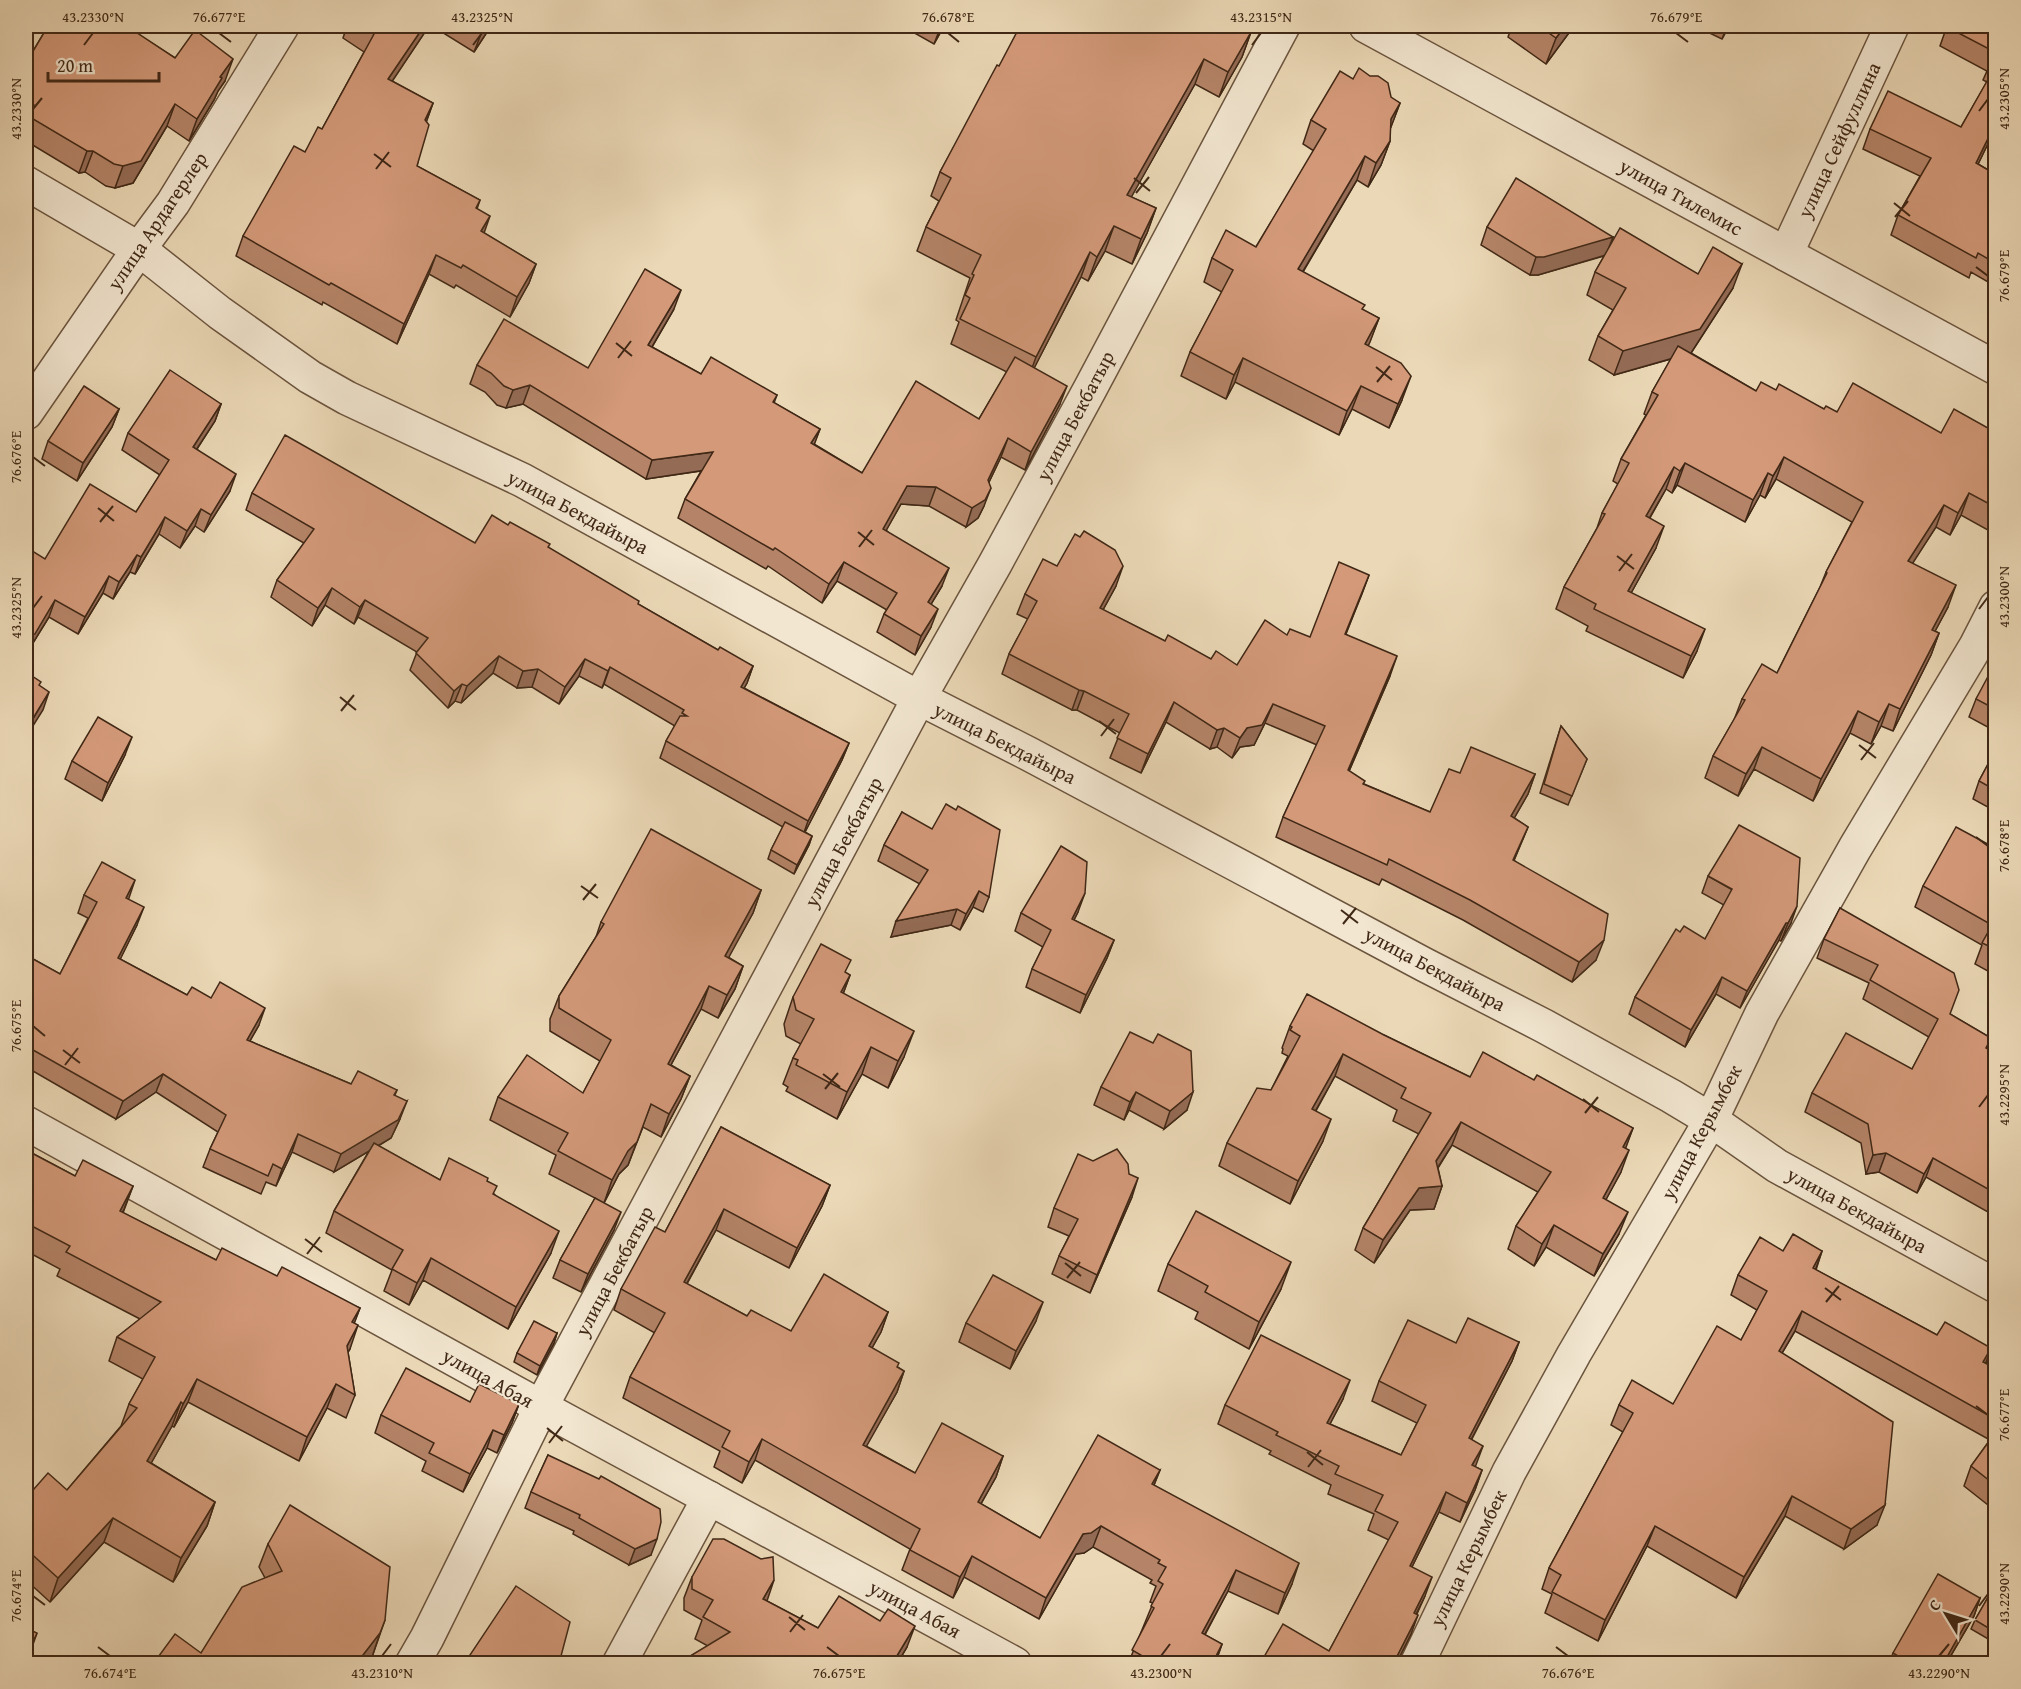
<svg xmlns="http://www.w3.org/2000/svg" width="2021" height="1689" font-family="'Gentium Book Plus',serif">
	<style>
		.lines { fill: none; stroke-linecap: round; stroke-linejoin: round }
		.minor-casing { stroke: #6b543e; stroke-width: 36 }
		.minor { stroke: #f2e6d0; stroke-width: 33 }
		.wall { fill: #b58468; stroke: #402816; stroke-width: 1.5 }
		.shaded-wall { fill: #946b55; stroke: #402816; stroke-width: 1.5 }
		.building { fill: #d39979; stroke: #402816; stroke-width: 1.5 }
		.ticks { fill: none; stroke: #402816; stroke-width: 2 }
		.labels { text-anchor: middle; stroke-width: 4.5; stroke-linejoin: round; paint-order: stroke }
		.street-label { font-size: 20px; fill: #402816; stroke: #f2e6d0 }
		.neatline { fill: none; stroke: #402816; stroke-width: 2 }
		.ticks-label { font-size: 15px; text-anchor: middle; fill: #402816 }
	</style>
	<rect width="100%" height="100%" fill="#ebd8b6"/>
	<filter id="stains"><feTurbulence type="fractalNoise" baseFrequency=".00333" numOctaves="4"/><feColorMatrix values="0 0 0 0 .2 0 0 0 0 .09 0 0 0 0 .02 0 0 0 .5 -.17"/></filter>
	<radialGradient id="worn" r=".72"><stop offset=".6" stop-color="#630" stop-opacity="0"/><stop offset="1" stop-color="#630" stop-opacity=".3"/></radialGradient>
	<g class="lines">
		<defs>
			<g id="minor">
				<polyline points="1366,26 1996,368"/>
				<polyline points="26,183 139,249 220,313 310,377 347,398 522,480 919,698 1029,754 1425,965 1544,1026 1671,1096 1711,1120 1777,1166 1996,1286"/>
				<polyline points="1786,254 1892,26"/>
				<polyline points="26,413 139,249 173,203 282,26"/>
				<polyline points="26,1123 541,1407 1015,1664"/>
				<polyline points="412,1664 427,1638 541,1407 919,698 995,564 1090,389 1283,26"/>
				<polyline points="619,1664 709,1498"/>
				<polyline points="1417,1664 1509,1472 1574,1354 1711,1120 1762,1013 1855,848 1976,646 1996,607"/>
			</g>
		</defs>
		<use href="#minor" class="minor-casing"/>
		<use href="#minor" class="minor"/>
	</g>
	<g class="wall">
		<polygon points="48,26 132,26 131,30 175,58 225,81 218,91 214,100 189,141 167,126 133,183 115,188 106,186 85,172 79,173 26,141 26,63"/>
		<polygon points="347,26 429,26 392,81 433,103 426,122 417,166 480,200 477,209 484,233 536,264 529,283 510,317 456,285 454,288 429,274 397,344 323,302 322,305 236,256 243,236 322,129 364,52 343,38"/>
		<polygon points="432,26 491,26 474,52"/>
		<polygon points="902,26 944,26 934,44"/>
		<polygon points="1512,26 1574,26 1546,64 1508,37"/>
		<polygon points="1695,26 1729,26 1722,39"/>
		<polygon points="1947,26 1995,26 1995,129 1978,164 1995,174 1995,286 1971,272 1969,278 1891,235 1898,215 1920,176 1863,149 1870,129 1961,127 1987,82 1983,80 1987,71 1940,46"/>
		<polygon points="1251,32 1242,57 1219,97 1195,84 1131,197 1156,208 1147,233 1132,264 1105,251 1088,281 1081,277 1034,368 1060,404 1025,470 1001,457 989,482 984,506 978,518 966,527 929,506 901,504 886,530 942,586 931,604 931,627 915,655 877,632 884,614 887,610 837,581 822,603 768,566 766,569 678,518 685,499 701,471 646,479 523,404 506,408 497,405 485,392 470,384 477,365 588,368 674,309 652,347 701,374 777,395 774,403 820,429 814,444 862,473 979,419 1007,372 951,344 959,322 956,320 970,278 917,251 926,227 939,201 931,196 940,172 999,66"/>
		<polygon points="1353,79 1400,103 1390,129 1390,141 1381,165 1368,187 1357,180 1303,272 1363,310 1379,318 1368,346 1402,400 1389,428 1352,409 1339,435 1235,382 1226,399 1181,376 1190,352 1222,292 1204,282 1212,258 1256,247 1314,151 1303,144 1311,120"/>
		<polygon points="1487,227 1613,237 1610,247 1698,274 1733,288 1691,353 1756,391 1776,390 1824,409 1941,433 1995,432 1995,534 1961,515 1950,535 1936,527 1912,563 1948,607 1935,631 1939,633 1931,655 1893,731 1881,726 1871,744 1850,733 1813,801 1754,769 1738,796 1705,778 1713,756 1734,720 1742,699 1777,673 1820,587 1826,572 1852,522 1776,479 1765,498 1760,495 1745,522 1677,485 1672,493 1666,489 1650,518 1656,548 1631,593 1697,651 1683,678 1586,631 1588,626 1556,609 1564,587 1597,528 1602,513 1618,484 1613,481 1621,459 1646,415 1644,414 1652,392 1671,359 1614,375 1589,360 1598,336 1613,310 1587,295 1595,272 1604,256 1538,275 1530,275 1481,245"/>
		<polygon points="221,404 215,421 197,449 230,491 204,532 195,526 180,548 159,534 135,574 130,572 113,599 103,593 78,634 49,617 28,651 45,559 136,512 160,475 122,450 128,433"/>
		<polygon points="119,409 112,427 77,481 42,459 48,441"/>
		<polygon points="252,493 475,543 549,548 638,604 718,650 753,666 747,683 744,688 849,743 842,760 805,832 812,836 809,845 794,874 768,859 771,850 783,827 660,758 666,741 675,726 604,684 602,688 579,676 559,704 532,687 517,688 493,673 461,703 455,701 448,708 410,670 417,652 358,617 354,624 325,605 312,626 271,597 277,580 304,543 246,510"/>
		<polygon points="1057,566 1116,586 1103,610 1165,641 1211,659 1237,665 1287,635 1310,637 1369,575 1346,634 1390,676 1349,771 1364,784 1430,812 1460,773 1535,774 1528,794 1514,818 1528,827 1514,860 1596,960 1572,982 1463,920 1382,879 1379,885 1276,837 1283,817 1317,745 1265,723 1254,745 1240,747 1232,758 1217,747 1210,749 1166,722 1141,773 1110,758 1120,733 1077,710 1072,710 1002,674 1009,654 1028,619 1017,614 1025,594"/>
		<polygon points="1995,671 1995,731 1969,717 1976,699"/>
		<polygon points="1561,726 1587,759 1568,805 1540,793"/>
		<polygon points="1995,751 1995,811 1973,799 1979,781"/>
		<polygon points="125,755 102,801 65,779 72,761"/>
		<polygon points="902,812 989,897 983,912 973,907 960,930 951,925 891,937 920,884 878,861 884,845"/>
		<polygon points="1995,848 1995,975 1975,964 1982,945 1915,907 1923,886"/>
		<polygon points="1708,876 1791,923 1781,941 1779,940 1740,1008 1716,994 1685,1047 1629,1014 1635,997 1680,932 1705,939 1724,905 1702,893"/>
		<polygon points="761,890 753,913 728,957 743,966 735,989 718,1018 701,1009 671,1065 690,1076 681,1099 661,1137 643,1127 628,1165 619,1174 604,1203 614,1230 581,1292 553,1278 560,1260 595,1198 549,1174 556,1155 490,1120 498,1097 583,1093 600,1061 550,1031 550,1019 559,996 596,937 601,922"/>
		<polygon points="84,895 128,899 137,925 120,959 187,995 211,998 259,1025 250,1041 351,1084 397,1090 395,1095 400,1119 391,1138 378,1146 440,1180 487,1181 494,1194 551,1253 508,1329 423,1280 409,1305 384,1291 392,1270 326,1233 334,1211 369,1151 334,1172 292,1152 276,1186 266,1182 261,1194 203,1167 210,1149 218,1132 156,1092 116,1119 26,1067 26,955 60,974 88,918 78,913"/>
		<polygon points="1840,908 1950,1014 1991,1038 1988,1048 1995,1053 1995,1216 1926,1177 1917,1193 1879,1172 1866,1174 1861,1143 1805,1112 1812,1093 1912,1069 1929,1037 1863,999 1869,983 1817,958 1824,939"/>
		<polygon points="1078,912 1074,920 1114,940 1107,958 1080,1013 1026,987 1032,969 1043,947 1015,931 1021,913"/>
		<polygon points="846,973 850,975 843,994 904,1057 888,1088 862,1074 837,1119 786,1091 788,1087 783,1084 793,1058 801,1044 786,1036 784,1024 793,997"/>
		<polygon points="1290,1026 1384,1035 1470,1077 1534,1080 1633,1128 1625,1148 1621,1172 1606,1199 1619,1234 1594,1276 1546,1247 1534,1266 1508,1249 1516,1226 1538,1192 1452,1145 1438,1168 1442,1186 1434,1209 1410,1210 1374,1263 1355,1250 1363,1228 1419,1134 1393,1121 1397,1110 1335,1076 1316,1111 1323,1141 1290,1204 1219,1166 1227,1143 1271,1090 1288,1056 1282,1053 1283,1049 1282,1048"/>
		<polygon points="1153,1043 1187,1110 1164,1129 1129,1110 1124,1120 1094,1105 1101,1087"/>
		<polygon points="721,1127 830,1185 822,1206 789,1268 716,1230 687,1284 747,1316 791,1331 888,1312 881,1332 872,1348 898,1367 904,1371 897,1392 866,1446 915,1473 1003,1456 996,1477 981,1504 1040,1538 1160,1470 1154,1485 1292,1584 1278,1614 1228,1591 1205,1635 1222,1644 1215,1664 1128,1664 1153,1603 1150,1602 1156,1586 1150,1583 1152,1580 1093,1547 1084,1553 1076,1554 1039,1619 964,1577 953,1598 902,1570 910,1549 755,1460 742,1483 714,1467 720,1451 623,1398 630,1377 655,1333 614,1310 621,1289 665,1232"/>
		<polygon points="26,1150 75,1176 133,1186 123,1213 216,1260 277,1276 360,1308 354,1323 350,1349 348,1352 355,1395 346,1418 327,1408 299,1461 188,1402 174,1427 172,1426 151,1463 215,1502 207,1526 173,1582 104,1542 50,1602 26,1580 26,1498 67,1490 121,1426 129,1404 143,1379 109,1361 117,1337 140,1319 57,1276 60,1269 26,1251"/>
		<polygon points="1093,1161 1129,1174 1132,1197 1090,1293 1052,1274 1059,1256 1069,1236 1048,1227 1054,1208"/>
		<polygon points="1783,1251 1822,1251 1816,1270 1937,1335 1991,1348 1986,1363 1995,1368 1995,1496 1988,1505 1964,1486 1971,1466 1990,1440 1795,1331 1782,1353 1877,1525 1844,1549 1785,1516 1736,1598 1647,1546 1598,1641 1545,1613 1552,1594 1542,1589 1549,1568 1623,1432 1611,1425 1619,1405 1673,1404 1741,1340 1757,1310 1731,1295 1738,1275"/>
		<polygon points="1168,1264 1281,1289 1249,1349 1195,1319 1198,1312 1158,1291"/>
		<polygon points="1036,1321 1010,1369 959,1342 966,1323"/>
		<polygon points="557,1333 554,1343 537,1375 514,1362 517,1353"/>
		<polygon points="1519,1342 1512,1361 1472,1439 1475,1467 1482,1470 1475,1490 1460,1522 1439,1512 1412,1567 1425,1596 1417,1614 1411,1634 1396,1664 1262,1664 1264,1657 1329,1651 1389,1540 1368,1530 1374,1514 1328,1494 1331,1485 1269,1454 1271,1451 1218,1424 1225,1405 1343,1399 1330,1424 1401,1455 1417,1423 1372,1401 1379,1381 1456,1343"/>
		<polygon points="470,1402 519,1404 512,1423 497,1453 487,1448 463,1492 422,1471 426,1461 375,1433 381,1415"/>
		<polygon points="548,1455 651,1555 629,1565 573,1534 574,1531 525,1508 531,1492"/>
		<polygon points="268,1544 385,1620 372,1657 366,1664 153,1664 201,1653 265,1578 259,1567"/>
		<polygon points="692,1577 767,1601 818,1628 907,1647 897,1664 681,1664 682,1661 708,1646 695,1639 702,1620 684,1610 684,1598"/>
		<polygon points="1995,1585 1995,1643 1971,1629 1975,1620"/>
		<polygon points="1980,1598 1974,1616 1946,1664 1889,1664 1893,1653"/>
	</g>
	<g class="shaded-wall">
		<polygon points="424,26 429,26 381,98 388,79"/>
		<polygon points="486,26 491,26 474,52 481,34"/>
		<polygon points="941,26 944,26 934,44"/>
		<polygon points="1565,26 1574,26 1546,64 1556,38"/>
		<polygon points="1727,26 1729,26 1722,39"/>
		<polygon points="1251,32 1242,57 1219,97 1228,72"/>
		<polygon points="233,59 225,81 218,91 214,100 189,141 197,119 220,77"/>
		<polygon points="1204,59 1195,84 1119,219 1127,195"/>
		<polygon points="433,103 426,123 425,120"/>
		<polygon points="1400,103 1391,127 1382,143 1391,119"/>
		<polygon points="175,104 167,126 133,183 115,188 123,166"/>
		<polygon points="1995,124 1995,129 1969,183 1976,163"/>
		<polygon points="1390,141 1381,165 1368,187 1376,163"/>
		<polygon points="87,151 93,151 85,172 79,173"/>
		<polygon points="1365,156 1357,180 1290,293 1298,269"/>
		<polygon points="1156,208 1147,233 1132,264 1141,239"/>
		<polygon points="490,216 483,236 481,231"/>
		<polygon points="1114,226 1105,251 1088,281 1097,257"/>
		<polygon points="1613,237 1606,255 1538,275 1530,275 1536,257"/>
		<polygon points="1090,252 1081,277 1027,382 1036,357"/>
		<polygon points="436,255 429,274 397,344 404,324"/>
		<polygon points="536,264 529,283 510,317 517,297"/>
		<polygon points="1742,264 1733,288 1691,353 1614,375 1623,351"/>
		<polygon points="681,290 674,309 642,364 648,345"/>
		<polygon points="1379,318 1370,342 1357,368 1365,344"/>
		<polygon points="1243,358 1235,382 1226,399 1234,375"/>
		<polygon points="1411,376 1402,400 1389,428 1398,404"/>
		<polygon points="530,385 523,404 506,408 513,390"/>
		<polygon points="1067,386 1060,404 1025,470 1031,452"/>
		<polygon points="1361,386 1352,409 1339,435 1347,411"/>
		<polygon points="221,404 215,421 187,464 193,447"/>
		<polygon points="119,409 112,427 77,481 83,463"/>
		<polygon points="820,429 813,448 811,443"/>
		<polygon points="1008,438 1001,457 981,499 988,480"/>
		<polygon points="713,452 706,470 646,479 652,460"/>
		<polygon points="1784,457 1776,479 1765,498 1773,476"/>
		<polygon points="1685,463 1677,485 1672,493 1680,471"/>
		<polygon points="1674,467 1666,489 1638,538 1646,516"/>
		<polygon points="1768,473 1760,495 1745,522 1753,500"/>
		<polygon points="236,474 230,491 204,532 211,515"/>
		<polygon points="907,486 936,487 929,506 901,504 877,547 883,529"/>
		<polygon points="991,488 984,506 978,518 966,527 972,508"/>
		<polygon points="1969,493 1961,515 1950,535 1958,513"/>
		<polygon points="1944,505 1936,527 1900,583 1908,561"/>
		<polygon points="201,509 195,526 180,548 187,531"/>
		<polygon points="165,517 159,534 135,574 141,557"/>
		<polygon points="1664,526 1656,548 1620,613 1628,591"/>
		<polygon points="137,555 130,572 113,599 119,582"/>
		<polygon points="844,562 837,581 822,603 829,584"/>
		<polygon points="1123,566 1116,586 1093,628 1100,608"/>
		<polygon points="949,568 942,586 921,621 928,602"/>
		<polygon points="1369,575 1362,594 1338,653 1345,634"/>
		<polygon points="109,576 103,593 78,634 85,617"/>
		<polygon points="1956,585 1948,607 1924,652 1932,630"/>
		<polygon points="332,588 325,605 312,626 318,608"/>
		<polygon points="55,600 49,617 28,651 26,652 26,637"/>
		<polygon points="365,600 358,617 354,624 360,607"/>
		<polygon points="938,609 931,627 915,655 921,636"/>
		<polygon points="1705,629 1697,651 1683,678 1691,656"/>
		<polygon points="1939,633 1931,655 1893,731 1900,709"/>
		<polygon points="499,656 493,673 461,703 467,686"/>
		<polygon points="1397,656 1390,676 1341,790 1348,770"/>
		<polygon points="585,659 579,676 559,704 565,687"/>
		<polygon points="753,666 747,683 735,704 741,687"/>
		<polygon points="610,667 604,684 602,688 608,671"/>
		<polygon points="538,669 532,687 517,688 523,671"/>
		<polygon points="462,684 455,701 448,708 454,691"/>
		<polygon points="1079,690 1084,691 1077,710 1072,710"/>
		<polygon points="49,692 43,710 26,737 26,730"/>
		<polygon points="1174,702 1166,722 1141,773 1148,754"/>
		<polygon points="1273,704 1265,723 1254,745 1240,747 1232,758 1240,738 1247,728"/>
		<polygon points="1889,704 1881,726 1871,744 1879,722"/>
		<polygon points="1858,711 1850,733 1813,801 1821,779"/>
		<polygon points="1224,728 1217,747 1210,749 1217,730"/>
		<polygon points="132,737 125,755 102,801 108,783"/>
		<polygon points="849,743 842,760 802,838 808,821"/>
		<polygon points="1762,747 1754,769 1738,796 1746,774"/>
		<polygon points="1535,774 1528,794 1504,836 1511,816"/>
		<polygon points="1528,827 1520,846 1506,880 1513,860"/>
		<polygon points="812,836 809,845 794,874 797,865"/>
		<polygon points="135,880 129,898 119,916 126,898"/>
		<polygon points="761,890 753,913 717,979 725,956"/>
		<polygon points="979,891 973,907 960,930 966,914"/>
		<polygon points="1085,893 1078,912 1065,937 1072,919"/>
		<polygon points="1797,906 1791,923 1781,941 1788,923"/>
		<polygon points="144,907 137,925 112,976 118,958"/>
		<polygon points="957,909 951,925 891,937 896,921"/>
		<polygon points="1786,923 1779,940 1740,1008 1747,991"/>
		<polygon points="1114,940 1107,958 1080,1013 1086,995"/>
		<polygon points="1604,940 1596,960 1572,982 1579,962"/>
		<polygon points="743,966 735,989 718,1018 727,995"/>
		<polygon points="850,975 840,1002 841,992"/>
		<polygon points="1722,977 1716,994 1685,1047 1691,1030"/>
		<polygon points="709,986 701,1009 659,1087 668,1064"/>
		<polygon points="265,1008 259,1025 240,1058 247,1040"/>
		<polygon points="914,1031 904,1057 888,1088 898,1061"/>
		<polygon points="871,1047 862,1074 837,1119 847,1092"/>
		<polygon points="1343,1054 1335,1076 1304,1131 1312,1109"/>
		<polygon points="163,1074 156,1092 116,1119 123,1101"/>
		<polygon points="690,1076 681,1099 661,1137 669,1114"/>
		<polygon points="1136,1092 1129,1110 1124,1120 1130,1102"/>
		<polygon points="1193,1092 1187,1110 1164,1129 1170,1111"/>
		<polygon points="407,1101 400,1119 391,1138 334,1172 341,1154"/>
		<polygon points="651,1104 628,1165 619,1174 604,1203 612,1180"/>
		<polygon points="1331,1119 1323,1141 1290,1204 1298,1181"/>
		<polygon points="1461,1122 1452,1145 1428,1183 1436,1161"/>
		<polygon points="1633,1128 1625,1150 1623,1147"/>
		<polygon points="298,1134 292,1152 276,1186 282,1169"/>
		<polygon points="1629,1150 1621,1172 1595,1220 1603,1198"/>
		<polygon points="1886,1153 1879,1172 1866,1174 1873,1155"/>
		<polygon points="1933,1158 1926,1177 1917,1193 1924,1174"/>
		<polygon points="1138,1178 1132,1197 1090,1293 1097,1275"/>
		<polygon points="830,1185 822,1206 789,1268 797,1248"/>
		<polygon points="133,1186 124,1209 111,1235 120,1211"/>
		<polygon points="1442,1186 1434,1209 1410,1210 1374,1263 1383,1240 1419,1188"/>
		<polygon points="724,1209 716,1230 676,1303 684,1282"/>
		<polygon points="621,1212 614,1230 581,1292 588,1274"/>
		<polygon points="1628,1212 1619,1234 1594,1276 1603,1254"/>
		<polygon points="1554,1225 1546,1247 1534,1266 1542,1244"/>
		<polygon points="559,1231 551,1253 508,1329 516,1307"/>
		<polygon points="1822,1251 1815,1271 1813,1268"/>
		<polygon points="431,1258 423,1280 409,1305 417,1283"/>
		<polygon points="1291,1262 1281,1289 1249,1349 1259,1322"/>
		<polygon points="1043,1302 1036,1321 1010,1369 1016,1351"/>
		<polygon points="360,1308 351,1332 352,1322"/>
		<polygon points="1802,1311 1795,1331 1771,1372 1779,1351"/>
		<polygon points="888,1312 881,1332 861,1367 869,1346"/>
		<polygon points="358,1325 350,1349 338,1369 347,1346"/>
		<polygon points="557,1333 554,1343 537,1375 540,1366"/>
		<polygon points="1519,1342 1512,1361 1462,1457 1469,1438"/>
		<polygon points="1991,1348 1984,1368 1983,1362"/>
		<polygon points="904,1371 897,1392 856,1465 863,1445"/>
		<polygon points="197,1379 188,1402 174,1427 183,1404"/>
		<polygon points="1350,1380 1343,1399 1320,1443 1327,1423"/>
		<polygon points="336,1384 327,1408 299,1461 307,1437"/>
		<polygon points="181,1402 172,1426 139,1485 147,1461"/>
		<polygon points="519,1404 512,1423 497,1453 504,1435"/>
		<polygon points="493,1430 487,1448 463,1492 470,1474"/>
		<polygon points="762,1439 755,1460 742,1483 749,1462"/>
		<polygon points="1483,1446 1476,1465 1465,1485 1472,1465"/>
		<polygon points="1003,1456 996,1477 970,1523 978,1502"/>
		<polygon points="1160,1470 1152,1490 1152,1484"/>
		<polygon points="1482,1470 1475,1490 1460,1522 1467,1503"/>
		<polygon points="1995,1486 1995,1496 1988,1505"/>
		<polygon points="1446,1492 1439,1512 1403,1585 1410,1566"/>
		<polygon points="1792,1496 1785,1516 1736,1598 1744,1577"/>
		<polygon points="215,1502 207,1526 173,1582 181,1558"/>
		<polygon points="1885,1505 1877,1525 1844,1549 1851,1529"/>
		<polygon points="113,1518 104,1542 50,1602 58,1578"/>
		<polygon points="1101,1526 1093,1547 1084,1553 1076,1554 1039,1619 1046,1598 1083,1534"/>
		<polygon points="1655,1526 1647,1546 1598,1641 1605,1620"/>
		<polygon points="657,1539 651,1555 629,1565 635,1549"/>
		<polygon points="972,1556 964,1577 953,1598 960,1577"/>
		<polygon points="1299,1563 1292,1584 1278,1614 1285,1593"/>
		<polygon points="1236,1570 1228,1591 1194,1654 1202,1633"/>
		<polygon points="1432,1577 1425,1596 1407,1632 1414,1613"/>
		<polygon points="774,1580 767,1601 763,1599"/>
		<polygon points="1980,1598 1974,1616 1946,1664 1943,1664"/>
		<polygon points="1418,1615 1411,1634 1396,1664 1393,1664"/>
		<polygon points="915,1626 907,1647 897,1664 892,1664"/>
		<polygon points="37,1633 29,1656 26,1662 26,1657"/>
		<polygon points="380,1633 372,1657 366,1664 356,1664"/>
		<polygon points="1222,1644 1215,1664 1212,1664"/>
	</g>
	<g class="building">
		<polygon points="48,26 129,26 128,27 175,58 195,30 233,59 220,77 222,78 197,119 175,104 141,161 123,166 114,164 93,151 87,151 28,116 34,105 26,100 26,63"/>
		<polygon points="360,26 424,26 388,79 433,103 425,120 429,125 417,166 480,200 476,208 490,216 481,231 536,264 517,297 463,265 461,268 436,255 404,324 331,283 329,285 243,236 294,146 305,152 318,127 322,129 374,34"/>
		<polygon points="467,26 486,26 481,34"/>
		<polygon points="1020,26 1239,26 1251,32 1228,72 1204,59 1127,195 1156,208 1141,239 1114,226 1097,257 1090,252 1036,357 960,319 970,298 965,295 974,275 972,274 981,255 926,227 951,178 940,172 997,65 999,66"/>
		<polygon points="1539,26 1565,26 1556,38"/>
		<polygon points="1947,26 1995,26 1995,63 1990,61 1995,52 1947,27"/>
		<polygon points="1995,67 1995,124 1976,163 1995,174 1995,263 1978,253 1976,258 1898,215 1931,158 1870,129 1888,91 1961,127"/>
		<polygon points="1359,68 1370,76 1378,76 1388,83 1391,97 1400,103 1391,119 1390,141 1376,163 1365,156 1298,269 1365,305 1362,309 1379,318 1365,344 1401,363 1411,376 1398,404 1361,386 1347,411 1243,358 1234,375 1190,352 1233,270 1212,258 1226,230 1256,247 1326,129 1311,120 1340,71 1353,79"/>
		<polygon points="1516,178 1613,237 1544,257 1536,257 1487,227"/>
		<polygon points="1620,228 1698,274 1713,247 1742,264 1700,329 1623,351 1598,336 1626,288 1595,272"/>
		<polygon points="645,269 681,290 648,345 701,374 711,357 777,395 773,402 820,429 811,443 862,473 916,381 979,419 1015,357 1067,386 1031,452 1008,438 988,480 991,488 985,500 972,508 936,487 907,486 883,529 949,568 928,602 938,609 921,636 884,614 897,593 844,562 829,584 775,548 773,550 685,499 713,452 652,460 530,385 513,390 504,386 491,373 477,365 504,319 588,368"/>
		<polygon points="1678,346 1756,391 1761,382 1776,390 1779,384 1824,409 1826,406 1837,412 1853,383 1941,433 1954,409 1995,432 1995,507 1969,493 1958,513 1944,505 1908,561 1956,585 1932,630 1939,633 1900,709 1889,704 1879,722 1858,711 1821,779 1762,747 1746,774 1713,756 1745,700 1742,699 1762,664 1777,673 1827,573 1826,572 1863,502 1784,457 1773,476 1768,473 1753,500 1685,463 1680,471 1674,467 1646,516 1664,526 1628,591 1705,629 1691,656 1594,609 1596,604 1564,587 1605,514 1602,513 1629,463 1621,459 1658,395 1652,392"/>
		<polygon points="170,370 221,404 193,447 236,474 211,515 201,509 187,531 165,517 141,557 137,555 119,582 109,576 85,617 55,600 35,634 26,637 26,547 45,559 90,484 136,512 169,460 128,433"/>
		<polygon points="84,386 119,409 83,463 48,441"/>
		<polygon points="285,435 475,543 492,515 508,525 510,522 550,544 548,547 639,601 638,604 718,650 720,647 753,666 741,687 849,743 808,821 666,741 680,716 687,716 682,713 684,710 610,667 608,671 585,659 565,687 538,669 523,671 499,656 467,686 462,684 454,691 416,653 428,638 365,600 360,607 332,588 318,608 277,580 314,529 252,493"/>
		<polygon points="1084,531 1115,550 1123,566 1100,608 1165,641 1168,635 1211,659 1216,651 1237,665 1265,620 1287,635 1290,629 1310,637 1339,562 1369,575 1345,634 1397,656 1348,770 1365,781 1363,784 1430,812 1449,769 1460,773 1471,747 1535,774 1511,816 1528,827 1513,860 1608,914 1604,940 1579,962 1470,900 1389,859 1387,865 1283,817 1325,726 1273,704 1262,725 1247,728 1240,738 1224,728 1217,730 1174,702 1148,754 1117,738 1129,714 1084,691 1079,690 1009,654 1037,601 1025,594 1043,559 1057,566 1075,534 1080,537"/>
		<polygon points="1992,669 1995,671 1995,709 1976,699"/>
		<polygon points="26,672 41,682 39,685 49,692 26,730"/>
		<polygon points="98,717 132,737 108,783 72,761"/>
		<polygon points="1561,726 1587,759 1572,796 1544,784"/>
		<polygon points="1995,751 1995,790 1979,781"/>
		<polygon points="946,804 956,810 958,806 1000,830 989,897 979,891 966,914 957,909 896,921 928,870 884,845 902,812 932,829"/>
		<polygon points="785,822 812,836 797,865 771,850"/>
		<polygon points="1739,825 1800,858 1797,906 1788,923 1786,923 1747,991 1722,977 1691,1030 1635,997 1676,929 1680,932 1684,926 1705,939 1732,889 1708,876"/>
		<polygon points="1956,827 1995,848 1995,880 1992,886 1995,887 1995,949 1982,943 1992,925 1923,886"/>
		<polygon points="651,829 761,890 725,956 743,966 727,995 709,986 668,1064 690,1076 669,1114 651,1104 637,1142 628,1151 612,1180 558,1151 568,1133 498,1097 527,1055 583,1093 611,1040 559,1008 559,996 604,924 601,922"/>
		<polygon points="1061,846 1087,862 1085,893 1072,919 1114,940 1086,995 1032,969 1051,930 1021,913"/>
		<polygon points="102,862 135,880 126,898 144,907 118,958 187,995 192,987 211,998 220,982 265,1008 247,1040 351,1084 358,1071 397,1090 394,1095 407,1101 398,1120 341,1154 298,1134 282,1169 273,1164 268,1176 210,1149 226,1115 163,1074 123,1101 26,1046 26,955 60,974 97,902 84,895"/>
		<polygon points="1840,908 1954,973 1959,990 1950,1014 1991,1038 1986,1048 1995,1053 1995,1193 1933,1158 1924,1174 1886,1153 1873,1155 1868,1124 1812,1093 1846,1033 1912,1069 1938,1019 1870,980 1878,965 1824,939"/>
		<polygon points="821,944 851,960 845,972 850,975 841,992 914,1031 898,1061 871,1047 847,1092 796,1065 798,1060 793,1058 814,1019 796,1010 793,997"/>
		<polygon points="1307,994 1384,1035 1470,1077 1483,1052 1534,1080 1537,1075 1633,1128 1623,1147 1629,1150 1603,1198 1628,1212 1603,1254 1554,1225 1542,1244 1516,1226 1551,1172 1461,1122 1436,1161 1442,1186 1419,1188 1383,1240 1363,1228 1431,1113 1401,1098 1406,1088 1343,1054 1312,1109 1331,1119 1298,1181 1227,1143 1257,1088 1271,1090 1300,1036 1290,1030 1292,1027 1290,1026"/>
		<polygon points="1130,1032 1153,1043 1158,1034 1191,1051 1193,1092 1170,1111 1136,1092 1130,1102 1101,1087"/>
		<polygon points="721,1127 830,1185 797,1248 724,1209 684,1282 747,1316 751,1310 791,1331 824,1274 888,1312 869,1346 899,1363 897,1367 904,1371 863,1445 915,1473 942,1423 1003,1456 978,1502 1040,1538 1098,1435 1160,1470 1152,1484 1299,1563 1285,1593 1236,1570 1202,1633 1222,1644 1212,1664 1156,1664 1132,1650 1154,1608 1151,1606 1163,1584 1158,1581 1166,1567 1158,1563 1160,1560 1101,1526 1091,1533 1083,1534 1046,1598 972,1556 960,1577 910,1550 920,1529 762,1439 749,1462 722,1447 730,1431 630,1377 665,1313 621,1289 655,1227 665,1232"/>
		<polygon points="374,1143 440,1180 449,1158 488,1178 487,1181 497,1186 493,1194 559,1231 516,1307 431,1258 417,1283 392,1269 403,1250 334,1211"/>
		<polygon points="1117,1149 1128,1164 1129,1174 1138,1178 1097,1275 1059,1256 1078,1219 1054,1208 1078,1154 1093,1161"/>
		<polygon points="26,1150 75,1176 83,1160 133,1186 120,1211 216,1260 222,1248 277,1276 282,1267 360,1308 352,1322 358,1325 347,1346 355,1395 336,1384 307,1437 197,1379 183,1404 181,1402 147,1461 215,1502 181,1558 113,1518 58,1578 26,1549 26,1498 48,1473 67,1490 137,1408 129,1404 155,1357 117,1337 161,1302 66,1252 70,1246 26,1223"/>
		<polygon points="595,1198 621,1212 588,1274 560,1260"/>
		<polygon points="1196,1211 1291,1262 1259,1322 1205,1292 1208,1286 1168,1264"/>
		<polygon points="1793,1234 1822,1251 1813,1268 1937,1335 1945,1322 1991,1348 1983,1362 1995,1368 1995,1419 1802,1311 1779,1351 1893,1422 1885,1505 1851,1529 1792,1496 1744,1577 1655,1526 1605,1620 1552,1592 1561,1575 1549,1568 1633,1413 1619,1405 1632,1380 1673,1404 1717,1326 1741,1340 1767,1291 1738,1275 1760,1237 1783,1251"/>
		<polygon points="993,1275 1043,1302 1016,1351 966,1323"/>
		<polygon points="1468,1318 1519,1342 1469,1438 1483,1446 1472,1465 1482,1470 1467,1503 1446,1492 1410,1566 1432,1577 1414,1613 1418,1615 1393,1664 1276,1664 1264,1657 1283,1624 1329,1651 1398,1522 1375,1511 1383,1495 1335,1474 1339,1466 1276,1435 1278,1432 1225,1405 1261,1335 1350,1380 1327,1423 1401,1455 1426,1405 1379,1381 1408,1320 1456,1343"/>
		<polygon points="534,1321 557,1333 540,1366 517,1353"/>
		<polygon points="406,1368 470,1402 479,1384 519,1404 504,1435 493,1430 470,1474 429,1453 434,1443 381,1415"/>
		<polygon points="1995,1433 1995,1485 1971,1466"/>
		<polygon points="548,1455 599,1479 601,1476 660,1509 661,1522 657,1539 635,1549 579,1518 580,1515 531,1492"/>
		<polygon points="290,1505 390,1567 385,1620 380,1633 356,1664 153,1664 175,1634 201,1653 242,1587 282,1571 268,1544"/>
		<polygon points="713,1539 724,1539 761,1559 773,1557 774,1580 763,1599 818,1628 839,1596 880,1621 888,1609 915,1626 892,1664 767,1664 763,1662 762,1664 684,1664 682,1661 730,1632 703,1617 713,1600 692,1589 692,1577"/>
		<polygon points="1938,1574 1980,1598 1943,1664 1911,1664 1893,1653"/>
		<polygon points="1995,1585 1995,1632 1975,1620"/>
		<polygon points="516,1586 570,1622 561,1656 572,1664 464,1664"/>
		<polygon points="26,1628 37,1633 26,1657"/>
	</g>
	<path class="ticks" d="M219 33 231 42M948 33 959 42M1676 33 1688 42M84 45 93 33M473 45 482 33M1252 45 1261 33M33 109 42 98M1979 111 1988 99M374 154 391 167M376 169 389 152M1134 178 1150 191M1136 193 1149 177M1894 203 1910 216M1895 217 1908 201M1976 267 1988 276M616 343 632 356M618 358 631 341M1376 367 1392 380M1377 382 1390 366M33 457 45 466M98 508 114 521M100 522 113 506M858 532 874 545M859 547 872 530M1617 556 1634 569M1619 571 1632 554M33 608 42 596M1979 609 1988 597M340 697 356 710M341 711 354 695M1099 721 1116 734M1101 736 1114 719M1859 745 1876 758M1861 760 1874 743M1976 837 1988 846M581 886 598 898M583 900 596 884M1341 910 1358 923M1343 924 1356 908M33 1026 45 1036M63 1050 80 1063M65 1065 78 1048M823 1074 840 1087M825 1089 838 1073M1583 1099 1599 1112M1979 1107 1988 1095M1585 1113 1598 1097M305 1239 322 1252M307 1254 320 1237M1065 1263 1081 1276M1067 1278 1080 1262M1825 1288 1841 1300M1826 1302 1839 1286M1976 1406 1988 1415M547 1428 563 1441M549 1443 562 1426M1307 1452 1323 1465M1308 1467 1321 1450M33 1596 45 1605M1979 1606 1988 1594M789 1617 805 1630M790 1632 803 1615M98 1647 110 1656M827 1647 839 1656M1556 1647 1568 1656M382 1656 391 1644M1161 1656 1170 1644M1939 1656 1949 1644"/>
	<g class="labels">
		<g class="street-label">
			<text transform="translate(1839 140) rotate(-65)" y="7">улица Сейфуллина</text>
			<text transform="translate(1681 197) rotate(29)" y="7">улица Тилемис</text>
			<text transform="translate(157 221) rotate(-56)" y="7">улица Ардагерлер</text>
			<text transform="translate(1075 416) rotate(-62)" y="7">улица Бекбатыр</text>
			<text transform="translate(578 512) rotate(28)" y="7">улица Бекдайыра</text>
			<text transform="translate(1005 743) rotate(27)" y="7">улица Бекдайыра</text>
			<text transform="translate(843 842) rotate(-62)" y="7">улица Бекбатыр</text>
			<text transform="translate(1435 969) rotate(28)" y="7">улица Бекдайыра</text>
			<text transform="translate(1701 1132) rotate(-62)" y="7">улица Керымбек</text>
			<text transform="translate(1857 1210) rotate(29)" y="7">улица Бекдайыра</text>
			<text transform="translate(614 1271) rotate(-62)" y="7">улица Бекбатыр</text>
			<text transform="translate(488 1378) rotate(29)" y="7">улица Абая</text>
			<text transform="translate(1468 1558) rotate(-64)" y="7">улица Керымбек</text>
			<text transform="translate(915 1609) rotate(28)" y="7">улица Абая</text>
		</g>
	</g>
	<rect width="2021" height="1689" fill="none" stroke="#ebd8b6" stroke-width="66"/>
	<g transform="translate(1946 1614) rotate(308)" stroke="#f2e6d0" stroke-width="4.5" paint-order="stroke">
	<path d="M0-4.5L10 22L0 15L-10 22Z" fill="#402816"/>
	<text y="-9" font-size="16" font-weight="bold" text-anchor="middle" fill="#402816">С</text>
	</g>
	<path d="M48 72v9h111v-9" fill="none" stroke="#402816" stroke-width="3"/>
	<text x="57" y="72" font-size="18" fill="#402816" stroke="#f2e6d0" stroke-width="4.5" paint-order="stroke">20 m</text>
	<rect x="33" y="33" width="1955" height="1623" class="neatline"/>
	<g class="ticks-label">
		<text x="93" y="22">43.2330°N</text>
		<text x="219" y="22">76.677°E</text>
		<text x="482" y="22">43.2325°N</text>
		<text x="948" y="22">76.678°E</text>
		<text x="1261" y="22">43.2315°N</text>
		<text x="1676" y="22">76.679°E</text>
		<text transform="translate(2004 99) rotate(-90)" y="5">43.2305°N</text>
		<text transform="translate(16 109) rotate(-90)" y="5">43.2330°N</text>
		<text transform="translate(2004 276) rotate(-90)" y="5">76.679°E</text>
		<text transform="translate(16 457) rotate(-90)" y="5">76.676°E</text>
		<text transform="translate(2004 597) rotate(-90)" y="5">43.2300°N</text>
		<text transform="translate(16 608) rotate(-90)" y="5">43.2325°N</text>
		<text transform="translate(2004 846) rotate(-90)" y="5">76.678°E</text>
		<text transform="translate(16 1026) rotate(-90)" y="5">76.675°E</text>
		<text transform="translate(2004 1095) rotate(-90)" y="5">43.2295°N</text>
		<text transform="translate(2004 1415) rotate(-90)" y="5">76.677°E</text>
		<text transform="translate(2004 1594) rotate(-90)" y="5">43.2290°N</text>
		<text transform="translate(16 1596) rotate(-90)" y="5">76.674°E</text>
		<text x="110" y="1678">76.674°E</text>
		<text x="382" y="1678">43.2310°N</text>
		<text x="839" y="1678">76.675°E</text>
		<text x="1161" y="1678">43.2300°N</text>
		<text x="1568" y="1678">76.676°E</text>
		<text x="1939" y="1678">43.2290°N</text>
	</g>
	<rect width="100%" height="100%" filter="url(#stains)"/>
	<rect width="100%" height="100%" fill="url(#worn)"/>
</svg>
